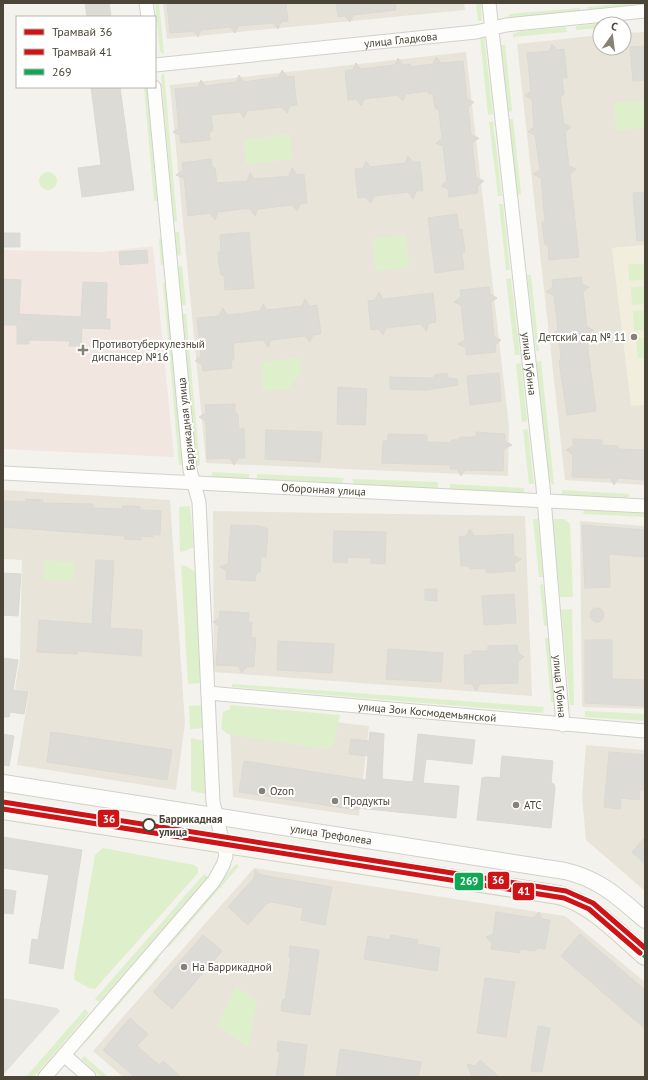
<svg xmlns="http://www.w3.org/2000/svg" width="648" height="1080" font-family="'PT Sans',sans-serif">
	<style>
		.residential { fill: #e8e4da }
		.education { fill: #f1eede }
		.medical { fill: #f2e6e1 }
		.green { fill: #def0cb }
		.parking { fill: #e2e1dc }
		.building { fill: #dddbd5; stroke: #dcd9d2 }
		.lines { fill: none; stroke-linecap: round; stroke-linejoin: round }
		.minor-casing { stroke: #d1d0ca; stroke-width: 15 }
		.tertiary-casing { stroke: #d1d0ca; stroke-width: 18 }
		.secondary-casing { stroke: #d3d0c3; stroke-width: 20 }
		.minor { stroke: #fdfdfc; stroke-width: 13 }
		.tertiary { stroke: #fdfdfc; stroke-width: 16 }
		.secondary { stroke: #f7f6f0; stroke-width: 18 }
		.bus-1-casing { stroke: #fff; stroke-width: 8 }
		.bus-1 { stroke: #10a855; stroke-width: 5 }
		.tram-1-casing { stroke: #fff; stroke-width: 8 }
		.tram-2-casing { stroke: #fff; stroke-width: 8 }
		.tram-1 { stroke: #ce1417; stroke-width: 5 }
		.tram-2 { stroke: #ce1417; stroke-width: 5 }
		.poi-dot { fill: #868277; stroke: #fff; stroke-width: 1.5 }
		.stop-dot { fill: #fff; stroke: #4b4537; stroke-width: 2 }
		.labels { text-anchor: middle; stroke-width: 4; stroke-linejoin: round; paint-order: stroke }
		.street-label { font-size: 11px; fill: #4b4537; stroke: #fff }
		.poi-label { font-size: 11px; fill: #4b4537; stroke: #fff; text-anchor: start }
		.stop-label { font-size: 11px; font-weight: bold; fill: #4b4537; stroke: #fff; text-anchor: start }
		.line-badge { stroke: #fff; stroke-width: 1.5 }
		.badge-label { font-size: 11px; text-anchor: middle; font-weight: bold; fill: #fff }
	</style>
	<rect width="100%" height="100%" fill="#f3f2ed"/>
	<g class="residential">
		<polygon points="163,3 464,3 465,10 167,39"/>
		<polygon points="645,32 645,485 565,480 517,44 600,35 600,48 624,48 624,33"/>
		<polygon points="466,52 509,427 508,476 206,463 170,85"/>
		<polygon points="3,490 170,500 185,723 176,790 17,765 29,692 15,689 20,658 22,560 3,559"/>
		<polygon points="213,511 525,516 532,696 214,672"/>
		<polygon points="580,521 645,526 645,709 582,707"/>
		<polygon points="229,710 369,726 359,816 233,797"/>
		<polygon points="586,745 645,750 645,891 586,840 582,797"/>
		<polygon points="254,868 565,916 645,982 645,1077 123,1077 93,1051"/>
	</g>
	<polygon class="education" points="645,245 645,405 631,406 612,248"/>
	<polygon class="medical" points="153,246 174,457 3,449 3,250 101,252"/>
	<g class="green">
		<polygon points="155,3 159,3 164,54 160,52"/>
		<polygon points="476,3 481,3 482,21 478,21"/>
		<polygon points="626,3 645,3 645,5 589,11 588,7"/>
		<polygon points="580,8 580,12 509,18 509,14"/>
		<polygon points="604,23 600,24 600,28 576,30 576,26"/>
		<polygon points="566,27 567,32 513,37 513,34 521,31"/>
		<polygon points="484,36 493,114 488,115 480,37"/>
		<polygon points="501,45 505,45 512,111 508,112"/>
		<polygon points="164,73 177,221 174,221 161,76"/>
		<polygon points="144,87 147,87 157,201 154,201"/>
		<polygon points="645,101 645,128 616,130 614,103"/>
		<polygon points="509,119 513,119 521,194 517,195"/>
		<polygon points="493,121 502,196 498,196 489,122"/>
		<polygon points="290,134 292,159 246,164 244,140"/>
		<circle cx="48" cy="181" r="9"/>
		<polygon points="499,204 503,204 510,270 506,270"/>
		<polygon points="175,232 179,232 181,255 177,256"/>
		<polygon points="406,235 409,267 376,271 372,239"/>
		<polygon points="162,238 165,264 161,265 159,239"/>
		<polygon points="628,264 645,264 645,280 629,281"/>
		<polygon points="182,266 186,305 181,305 178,267"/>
		<polygon points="527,275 531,275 539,351 536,351"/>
		<polygon points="511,278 520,355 515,355 506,279"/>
		<polygon points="163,283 166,283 183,464 179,465"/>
		<polygon points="645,286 645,304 632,305 631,287"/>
		<polygon points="645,310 645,330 634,331 633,311"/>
		<polygon points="182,314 186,314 200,465 196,466"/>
		<polygon points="636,338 645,338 645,358 638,358"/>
		<polygon points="299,358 301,373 288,389 263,391 261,362"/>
		<polygon points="541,361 554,484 552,485 549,479 536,362"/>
		<polygon points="521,363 527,421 522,422 516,364"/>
		<polygon points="528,429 534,484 529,484 523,430"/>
		<polygon points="212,472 249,474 249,480 212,478"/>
		<polygon points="257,474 344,478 342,484 257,480"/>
		<polygon points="352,479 438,482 438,489 355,485"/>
		<polygon points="450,484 524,488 524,493 450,489"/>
		<polygon points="562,490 629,494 628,499 562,495"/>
		<polygon points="190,506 194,547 185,551 180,552 179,507"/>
		<polygon points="584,510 645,513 645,517 583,514"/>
		<polygon points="533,519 538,519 543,577 539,577"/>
		<polygon points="552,519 564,519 570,524 573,597 560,597"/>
		<polygon points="44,560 74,562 73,581 43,579"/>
		<polygon points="181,565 186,566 195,572 201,683 188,684"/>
		<polygon points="543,584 548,626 544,626 540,585"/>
		<polygon points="572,609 574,705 570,705 561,610"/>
		<polygon points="545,638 549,638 554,702 551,702"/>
		<polygon points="232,684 544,707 543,713 232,687"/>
		<polygon points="202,705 203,728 190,729 189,706"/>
		<polygon points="230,705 340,715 333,748 325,749 228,734 221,729 223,712 230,709"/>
		<polygon points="585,711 645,714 645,721 585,717"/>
		<polygon points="191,738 204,741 206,794 191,791"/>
		<polygon points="103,848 194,865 198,868 198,873 95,989 89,988 75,980 74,976 95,855"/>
		<polygon points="236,864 239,866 169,947 166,944"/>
		<polygon points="204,874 208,877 99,1002 95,999"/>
		<polygon points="156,956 159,959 85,1043 82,1041"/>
		<polygon points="236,987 257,1001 248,1047 217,1025"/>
		<polygon points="85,1009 89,1013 34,1077 26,1077"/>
		<polygon points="84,1056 108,1077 101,1077 81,1059"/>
	</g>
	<polygon class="parking" points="3,998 57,1008 60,1011 3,1075"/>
	<g class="building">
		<polygon points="85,3 109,3 111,17 87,17"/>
		<polygon points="167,3 286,3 288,21 281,22 278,29 273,23 238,26 235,33 230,27 201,30 198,37 194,31 170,33"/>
		<polygon points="336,3 396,3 396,10 353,15 350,22 345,16 338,17"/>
		<polygon points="552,44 557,50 564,49 567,78 562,78 564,94 561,96 561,103 564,124 571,127 565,132 569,166 576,169 570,174 579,257 549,260 548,245 545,245 542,222 545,222 541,178 533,174 540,170 535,135 528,132 534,127 532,99 525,96 531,91 527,53 549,51"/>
		<polygon points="645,46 645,80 633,81 630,47"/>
		<polygon points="436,57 441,63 463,61 467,99 474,102 468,107 471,135 479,138 472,143 476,178 484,181 477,186 478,193 449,197 448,189 441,186 447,181 443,146 436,143 442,139 439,110 435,108 433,93 429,94 428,91 406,94 403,101 398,95 364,99 361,106 356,99 348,100 345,71 353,70 356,63 360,69 395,65 398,58 403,65 410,64 411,67 433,64"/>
		<polygon points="282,70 287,77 294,76 295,90 297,105 290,106 287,113 282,107 247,111 244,118 240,112 211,115 213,130 209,133 210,140 181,143 180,135 173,132 179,128 175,89 198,87 201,80 205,86 236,82 239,75 244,82 279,77"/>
		<polygon points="91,87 120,87 134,190 82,197 78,168 101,165"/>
		<polygon points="408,156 413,162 420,162 423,191 416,191 413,199 408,192 374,196 371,203 366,197 358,198 355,169 363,168 366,161 370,167 405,163"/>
		<polygon points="211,159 212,167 215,168 217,183 247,181 250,173 254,179 289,176 292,168 297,175 304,174 307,203 300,204 297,211 292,205 258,209 255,216 250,209 242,209 218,212 215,220 210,213 188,216 184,178 176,175 183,170 182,163"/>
		<polygon points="645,192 645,241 637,241 633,193"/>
		<polygon points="457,214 459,230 462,229 465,252 462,253 464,269 435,273 428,218"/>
		<polygon points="249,232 254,288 225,290 224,275 221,275 219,264 218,252 221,252 220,235"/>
		<rect x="3" y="233" width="17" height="14"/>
		<polygon points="147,250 148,263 120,265 119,252"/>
		<polygon points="582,277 582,284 589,287 583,292 587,327 594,330 588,334 589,342 587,342 596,411 567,415 559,360 561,360 559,338 552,334 558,330 554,295 546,292 553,287 552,280"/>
		<polygon points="3,279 21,280 19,314 81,317 83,282 107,283 106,319 110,319 110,329 82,328 81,346 69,346 70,341 29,340 29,344 17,344 17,325 3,325"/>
		<polygon points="489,287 490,294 497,298 491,302 494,337 501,340 495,345 496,352 466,355 466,348 458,344 465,340 461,305 454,302 461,297 460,290"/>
		<polygon points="379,292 383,299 433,293 436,322 429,323 426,331 421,324 386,328 383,335 379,329 371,330 368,301 375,300"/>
		<polygon points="305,299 310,306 317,305 321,334 313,335 310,342 305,336 271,340 268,347 263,340 233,343 234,359 231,361 232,368 203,371 202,364 195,361 201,356 197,318 219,316 223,308 227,315 260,311 263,304 267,310 302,306"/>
		<polygon points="447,373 448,378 457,379 458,385 426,390 390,389 390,377 434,378 434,375"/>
		<polygon points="499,373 501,401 470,405 467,376"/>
		<polygon points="338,387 367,389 365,425 337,424"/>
		<polygon points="235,404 235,412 238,414 239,429 244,428 245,458 238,458 234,465 230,458 207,459 206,421 199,417 206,413 205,405"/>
		<polygon points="266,430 322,432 320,462 265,459"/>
		<polygon points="476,432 505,434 505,441 512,445 504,449 503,471 465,470 461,476 457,469 450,469 450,465 382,463 383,441 388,441 388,434 427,435 427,442 451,443 451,440 458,440 460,437 476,437"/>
		<polygon points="573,439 602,440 602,445 617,446 619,449 645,450 645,480 618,478 614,485 610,478 572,477 573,454 566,450 573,446"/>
		<polygon points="26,499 43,500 43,503 93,504 93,508 122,509 122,506 131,506 140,507 140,510 161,511 160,535 153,535 153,537 141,536 141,540 124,539 125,536 3,527 3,501 26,502"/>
		<polygon points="231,525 260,526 268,529 266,557 261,557 260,572 256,574 255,581 226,579 227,571 220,567 228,564"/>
		<polygon points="582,525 645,530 645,557 609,554 610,587 585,588"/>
		<polygon points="470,529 474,536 513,534 514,556 521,559 514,564 515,571 486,573 486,568 470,569 468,566 461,566 459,537 466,536"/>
		<polygon points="334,531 386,532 385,564 371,563 371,558 348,557 347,563 333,562"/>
		<polygon points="96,560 114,561 110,628 142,630 141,656 78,651 77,654 37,652 39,620 92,624"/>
		<polygon points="3,573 21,574 18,616 3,615"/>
		<polygon points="425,589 437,589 437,601 425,600"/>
		<polygon points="514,594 516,623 484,625 482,596"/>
		<circle cx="597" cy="615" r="7"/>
		<polygon points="220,611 249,613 248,621 252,623 251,638 256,638 254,667 246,667 242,673 238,666 216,665 219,626 213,622 219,618"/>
		<polygon points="585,640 612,640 612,679 645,680 645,706 585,703"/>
		<polygon points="278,641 334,644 332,673 277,670"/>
		<polygon points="517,645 518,653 524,657 518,661 518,683 480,684 476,691 472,684 465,684 464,655 471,655 473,651 488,651 488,646"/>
		<polygon points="388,649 443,653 441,682 386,679"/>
		<polygon points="3,658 18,660 13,690 28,692 24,714 10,712 9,717 3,717"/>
		<polygon points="51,732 172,750 167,780 47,762"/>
		<polygon points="370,732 384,734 382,779 413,782 418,734 475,740 472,764 426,759 423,783 459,786 456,818 358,808 358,810 239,792 244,761 366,780 368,756 349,754 351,739 369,741"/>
		<polygon points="3,734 14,736 9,766 3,765"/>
		<polygon points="609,752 645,755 645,790 640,790 639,800 621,798 620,809 604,807"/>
		<polygon points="502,756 553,761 551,783 554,784 555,789 551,828 477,820 482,778 486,777 500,778"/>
		<polygon points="3,837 82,850 63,969 29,963 32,939 38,940 49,875 3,868"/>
		<polygon points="645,837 645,864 632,852"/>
		<polygon points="255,870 261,875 332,887 325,925 301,920 303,908 272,902 266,904 248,925 228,907 254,878"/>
		<polygon points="3,889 16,891 13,914 3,913"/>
		<polygon points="496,912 534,918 539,912 542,919 550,920 545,949 538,948 535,951 520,949 520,953 491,949 492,942 486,937 493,934"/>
		<polygon points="580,934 645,990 645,1029 561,956"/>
		<polygon points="203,935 222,951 172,1009 153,992"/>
		<polygon points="391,935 418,940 417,944 440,948 437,971 364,959 368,936 390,940"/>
		<polygon points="290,946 319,950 310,1015 281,1011 283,999 285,1000 291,958 289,957"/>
		<polygon points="485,978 515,982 506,1037 477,1033"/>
		<polygon points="130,1018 148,1034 137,1046 159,1065 163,1061 181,1077 135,1077 103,1050"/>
		<polygon points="538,1026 550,1028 542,1072 531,1071"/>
		<polygon points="278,1041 307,1045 303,1077 276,1077 280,1052 277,1052"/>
		<polygon points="340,1049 421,1062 418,1077 336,1076"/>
		<polygon points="480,1060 499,1077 472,1077 467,1064 475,1066"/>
	</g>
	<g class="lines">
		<defs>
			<g id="minor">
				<polyline points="146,3 148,17"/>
				<path id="s1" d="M489 3 543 487 563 725"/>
				<path id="s2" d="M155 65 476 32 506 25 645 11"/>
				<path id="s3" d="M3 473 645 506"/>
				<path id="s4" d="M208 693 645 731"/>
				<polyline points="64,1055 89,1077"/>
				<polyline points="45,1077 214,881 223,865 226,856 213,802 199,502 190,470 154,87"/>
			</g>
			<g id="tertiary">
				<path id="s5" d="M3 783 565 871C600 879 619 898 645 920"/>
			</g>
			<path id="secondary" d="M3 810 559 895C593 904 619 934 645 956"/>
		</defs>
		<use href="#minor" class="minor-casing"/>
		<use href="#tertiary" class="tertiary-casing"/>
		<use href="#secondary" class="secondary-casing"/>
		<use href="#minor" class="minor"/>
		<use href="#tertiary" class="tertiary"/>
		<use href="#secondary" class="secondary"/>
		<defs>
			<path id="bus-1" d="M3 810 559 895C594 907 618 932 645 956"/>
		</defs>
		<use href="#bus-1" class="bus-1-casing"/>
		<use href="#bus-1" class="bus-1"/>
		<defs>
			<polyline id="tram-1" points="3,802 566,891 593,903 645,948"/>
			<polyline id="tram-2" points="3,809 564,898 589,909 640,953"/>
		</defs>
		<use href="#tram-1" class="tram-1-casing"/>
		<use href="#tram-2" class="tram-2-casing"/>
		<use href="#tram-1" class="tram-1"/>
		<use href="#tram-2" class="tram-2"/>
	</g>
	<g class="poi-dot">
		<circle cx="634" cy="337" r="4"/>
		<path d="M81 344h4v4h4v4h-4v4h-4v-4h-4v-4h4z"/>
		<circle cx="262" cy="791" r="4"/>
		<circle cx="335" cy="801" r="4"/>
		<circle cx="516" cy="805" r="4"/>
		<circle cx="184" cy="967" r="4"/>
	</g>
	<circle class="stop-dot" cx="149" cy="825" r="6"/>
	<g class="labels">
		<g class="street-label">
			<text dy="4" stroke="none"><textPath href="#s2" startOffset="247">улица Гладкова</textPath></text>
			<text dy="4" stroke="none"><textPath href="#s1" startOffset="363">улица Губина</textPath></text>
			<text transform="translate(186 424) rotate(-96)" y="4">Баррикадная улица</text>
			<text dy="4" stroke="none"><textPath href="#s3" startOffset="321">Оборонная улица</textPath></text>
			<text dy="4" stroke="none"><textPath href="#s1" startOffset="687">улица Губина</textPath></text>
			<text dy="4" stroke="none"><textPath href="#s4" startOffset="220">улица Зои Космодемьянской</textPath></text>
			<text dy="4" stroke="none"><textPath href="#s5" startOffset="332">улица Трефолева</textPath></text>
		</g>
		<g class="poi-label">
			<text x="626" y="341" text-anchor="end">Детский сад № 11</text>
			<text x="92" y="348">Противотуберкулезный<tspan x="92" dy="13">диспансер №16</tspan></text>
			<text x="270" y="795">Ozon</text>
			<text x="343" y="805">Продукты</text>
			<text x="524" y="809">АТС</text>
			<text x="192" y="971">На Баррикадной</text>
		</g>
		<g class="stop-label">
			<text x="159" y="823">Баррикадная<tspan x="159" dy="13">улица</tspan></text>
		</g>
	</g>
	<g class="line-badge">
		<rect x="97" y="809" width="23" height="19" rx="4" fill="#ce1417"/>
		<rect x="487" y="871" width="23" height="19" rx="4" fill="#ce1417"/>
		<rect x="454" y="872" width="30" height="19" rx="4" fill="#10a855"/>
		<rect x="512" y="882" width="23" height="19" rx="4" fill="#ce1417"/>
	</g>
	<g class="badge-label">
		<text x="109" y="823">36</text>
		<text x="498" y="884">36</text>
		<text x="469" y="885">269</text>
		<text x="524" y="895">41</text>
	</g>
	<rect width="648" height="1080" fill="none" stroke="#4b4537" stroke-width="8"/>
	<rect x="16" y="16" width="140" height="72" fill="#ffffff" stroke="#b7b5af"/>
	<rect x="24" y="29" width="20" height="6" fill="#ce1417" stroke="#b7b5af"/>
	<text x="52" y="36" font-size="12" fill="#4b4537">Трамвай 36</text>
	<rect x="24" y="49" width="20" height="6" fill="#ce1417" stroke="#b7b5af"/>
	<text x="52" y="56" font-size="12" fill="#4b4537">Трамвай 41</text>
	<rect x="24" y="69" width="20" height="6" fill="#10a855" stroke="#b7b5af"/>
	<text x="52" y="76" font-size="12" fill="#4b4537">269</text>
	<g transform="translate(612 36) rotate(14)"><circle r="19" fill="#ffffff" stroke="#b7b5af"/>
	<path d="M0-3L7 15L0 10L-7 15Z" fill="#868277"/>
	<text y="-6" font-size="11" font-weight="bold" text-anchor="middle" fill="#4b4537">С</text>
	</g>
</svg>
